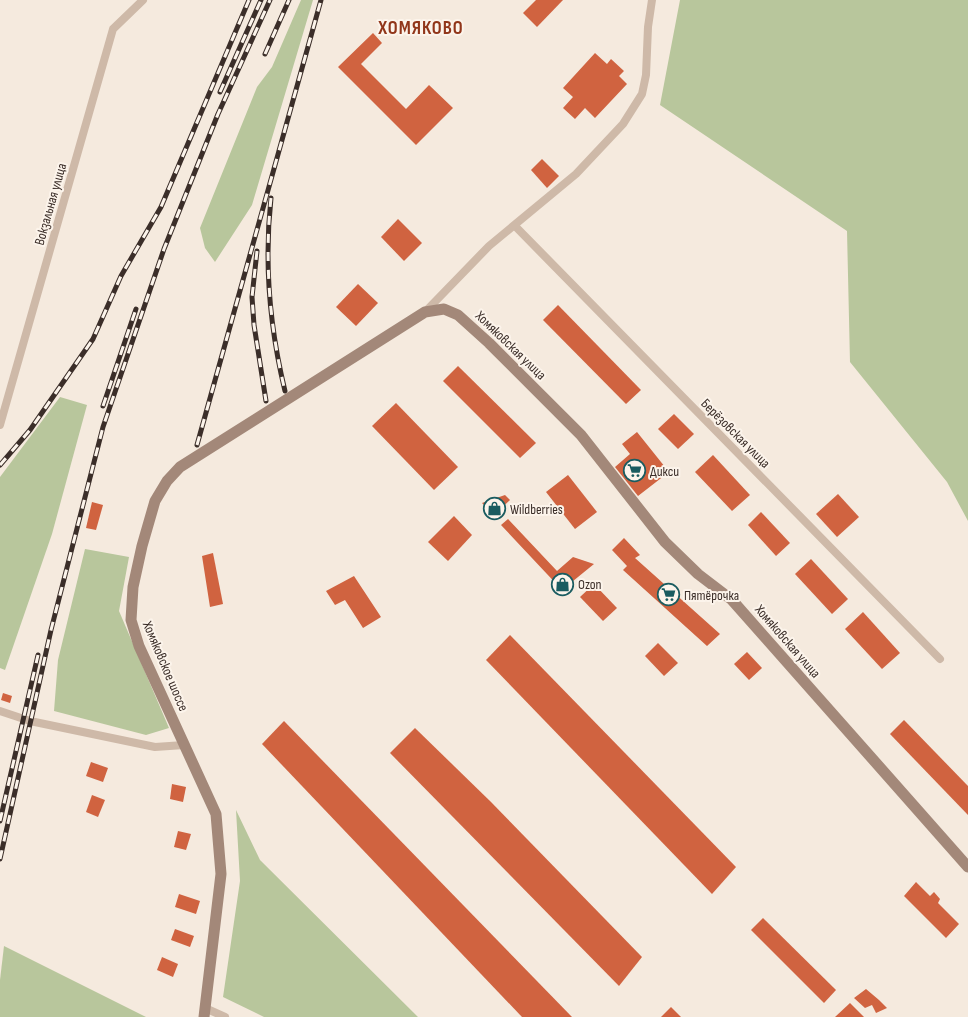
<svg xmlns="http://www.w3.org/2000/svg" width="968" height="1017" font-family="'Sofia Sans Condensed',sans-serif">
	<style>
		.green { fill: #b8c69c }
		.building { fill: #d06340 }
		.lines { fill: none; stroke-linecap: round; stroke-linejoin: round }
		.street { stroke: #ceb9a8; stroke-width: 8 }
		.secondary { stroke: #a38879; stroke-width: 11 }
		.rail-casing { stroke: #3b2e29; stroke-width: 5 }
		.rail { stroke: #fcf4eb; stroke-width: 3; stroke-dasharray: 9; stroke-linecap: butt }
		.labels { text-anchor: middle; stroke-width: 4; stroke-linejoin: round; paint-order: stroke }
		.street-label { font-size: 14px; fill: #3b2e29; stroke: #fcf4eb }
		.poi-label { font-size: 14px; fill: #3b2e29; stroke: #fcf4eb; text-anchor: start }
		.district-label { font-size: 19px; font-weight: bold; letter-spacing: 1px; fill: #91361a; stroke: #fcf4eb }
	</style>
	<rect width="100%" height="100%" fill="#f5eade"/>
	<g class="green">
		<polygon points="301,0 313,0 252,205 215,262 205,248 200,228 257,87 272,67"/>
		<polygon points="680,0 968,0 968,521 947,482 850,362 847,231 660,105"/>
		<polygon points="60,397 87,405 52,534 5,670 0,668 0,477"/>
		<polygon points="85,549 129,557 119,611 169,728 146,735 54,711 58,660"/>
		<polygon points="236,810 260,860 418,1017 264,1017 223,997 240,881"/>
		<polygon points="4,946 146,1017 0,1017 0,980"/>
	</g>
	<g class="building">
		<polygon points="536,0 563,0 537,27 523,13"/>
		<polygon points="373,33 382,43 361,64 406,109 429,85 453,108 416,145 338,67"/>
		<polygon points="595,53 607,64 611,59 624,71 619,76 627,84 595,118 585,108 575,119 563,108 573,97 563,88"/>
		<polygon points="542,159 559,176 547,188 531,170"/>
		<polygon points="398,219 422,243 404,261 381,237"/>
		<polygon points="358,284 378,303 356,326 336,307"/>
		<polygon points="558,305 641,390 626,404 543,320"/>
		<polygon points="458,366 536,443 520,458 443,381"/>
		<polygon points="396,403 458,467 434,490 372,426"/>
		<polygon points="674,414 694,434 678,449 658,429"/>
		<polygon points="637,432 669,472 638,496 615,467 630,454 622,444"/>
		<polygon points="713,455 750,495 732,511 695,472"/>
		<polygon points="568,475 597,512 575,529 546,492"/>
		<polygon points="838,494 859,517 837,537 816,514"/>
		<polygon points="505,495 510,500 494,515 482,503"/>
		<polygon points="92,502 103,505 96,530 86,528"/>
		<polygon points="761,512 790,543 776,556 748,525"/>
		<polygon points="454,516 472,535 448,561 428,542"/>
		<polygon points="508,519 557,571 573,557 594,564 562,590 501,525"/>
		<polygon points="624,538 640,555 635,558 720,634 707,646 623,570 627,566 612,550"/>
		<polygon points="213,553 223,604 210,607 202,556"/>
		<polygon points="811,559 848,599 832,614 795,574"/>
		<polygon points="354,576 381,617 363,628 345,600 335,605 326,591"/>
		<polygon points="594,584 617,608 603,621 580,597"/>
		<polygon points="863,612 900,653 882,669 845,629"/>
		<polygon points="510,635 736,867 712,894 486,660"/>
		<polygon points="658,643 678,663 664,676 645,656"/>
		<polygon points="747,652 762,668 749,680 734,664"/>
		<polygon points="3,693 12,696 10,703 1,700"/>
		<polygon points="904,720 968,786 968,815 890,734"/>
		<polygon points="284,721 572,1017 522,1017 262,744"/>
		<polygon points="415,728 491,802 642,957 619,986 390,753"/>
		<polygon points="91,762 108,768 103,782 86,776"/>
		<polygon points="172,784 186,787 183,802 170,799"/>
		<polygon points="92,795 105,800 98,817 86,812"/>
		<polygon points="178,831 191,834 186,850 174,847"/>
		<polygon points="916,882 930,896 934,892 940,899 938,903 959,924 946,938 904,896"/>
		<polygon points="179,894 200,901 196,914 175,907"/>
		<polygon points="763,918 836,990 824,1003 751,930"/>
		<polygon points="175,929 194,936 190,947 171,940"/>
		<polygon points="162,957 178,964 173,977 157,970"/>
		<polygon points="866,989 879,1000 887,1008 876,1013 872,1005 865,1008 854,998"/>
		<polygon points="850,1003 864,1017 835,1017"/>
		<polygon points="671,1007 681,1017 661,1017"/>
	</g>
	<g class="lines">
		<g class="street">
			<polyline points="515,226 940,659"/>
			<polyline points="425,312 489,246 576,174 623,124 642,94 646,75 648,27 652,0"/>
			<polyline points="0,425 113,29 143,0"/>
			<polyline points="0,711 30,721 155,747 184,745"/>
			<polyline points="205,1008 225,1017"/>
		</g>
		<polyline class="secondary" points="204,1017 221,874 216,814 139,646 131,620 133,587 142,546 155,501 167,481 180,467 425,312 444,309 458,315 489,343 581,435 665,542 698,574 732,600 968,867"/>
		<defs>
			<g id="rail">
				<polyline points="265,54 289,0"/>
				<polyline points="220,92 261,0"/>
				<path d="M271 198C264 262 270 329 285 391"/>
				<polyline points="257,251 252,297 254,325 266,401"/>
				<polyline points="103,406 136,309"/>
				<polyline points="197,445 321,0"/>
				<polyline points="0,465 30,430 93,339 121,276 161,207 249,0"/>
				<polyline points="0,821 38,655"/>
				<polyline points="0,859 51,630 103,427 164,249 218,114 270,0"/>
			</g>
		</defs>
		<use href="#rail" class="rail-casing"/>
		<use href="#rail" class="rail"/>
	</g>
	<defs>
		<symbol id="supermarket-ring" viewBox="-11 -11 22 22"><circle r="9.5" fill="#fcf4eb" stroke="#1a5c60" stroke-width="1.5"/><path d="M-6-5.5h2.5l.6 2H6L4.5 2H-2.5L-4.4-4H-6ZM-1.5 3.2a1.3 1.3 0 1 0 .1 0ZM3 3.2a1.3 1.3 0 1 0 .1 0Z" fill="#1a5c60"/></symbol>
		<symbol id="shop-ring" viewBox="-11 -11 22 22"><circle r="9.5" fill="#fcf4eb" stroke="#1a5c60" stroke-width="1.5"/><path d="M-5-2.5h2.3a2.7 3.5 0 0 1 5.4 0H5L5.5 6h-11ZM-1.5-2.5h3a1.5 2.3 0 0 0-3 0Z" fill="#1a5c60"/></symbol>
	</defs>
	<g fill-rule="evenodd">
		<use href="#supermarket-ring" x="622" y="458" width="25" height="25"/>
		<use href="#shop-ring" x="482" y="496" width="25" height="25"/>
		<use href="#shop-ring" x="550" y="572" width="25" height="25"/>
		<use href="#supermarket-ring" x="656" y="582" width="25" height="25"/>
	</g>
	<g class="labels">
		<g class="street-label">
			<text transform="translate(50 204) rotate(-74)" y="5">Вокзальная улица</text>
			<text transform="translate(511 345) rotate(44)" y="5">Хомяковская улица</text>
			<text transform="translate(736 433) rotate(45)" y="5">Берёзовская улица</text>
			<text transform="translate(788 641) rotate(49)" y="5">Хомяковская улица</text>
			<text transform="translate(166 666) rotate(67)" y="5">Хомяковское шоссе</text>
		</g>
		<g class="poi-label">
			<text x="650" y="476">Дикси</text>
			<text x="510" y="514">Wildberries</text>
			<text x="578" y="589">Ozon</text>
			<text x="684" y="600">Пятёрочка</text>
		</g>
		<g class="district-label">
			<text x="421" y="34">ХОМЯКОВО</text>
		</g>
	</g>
</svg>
